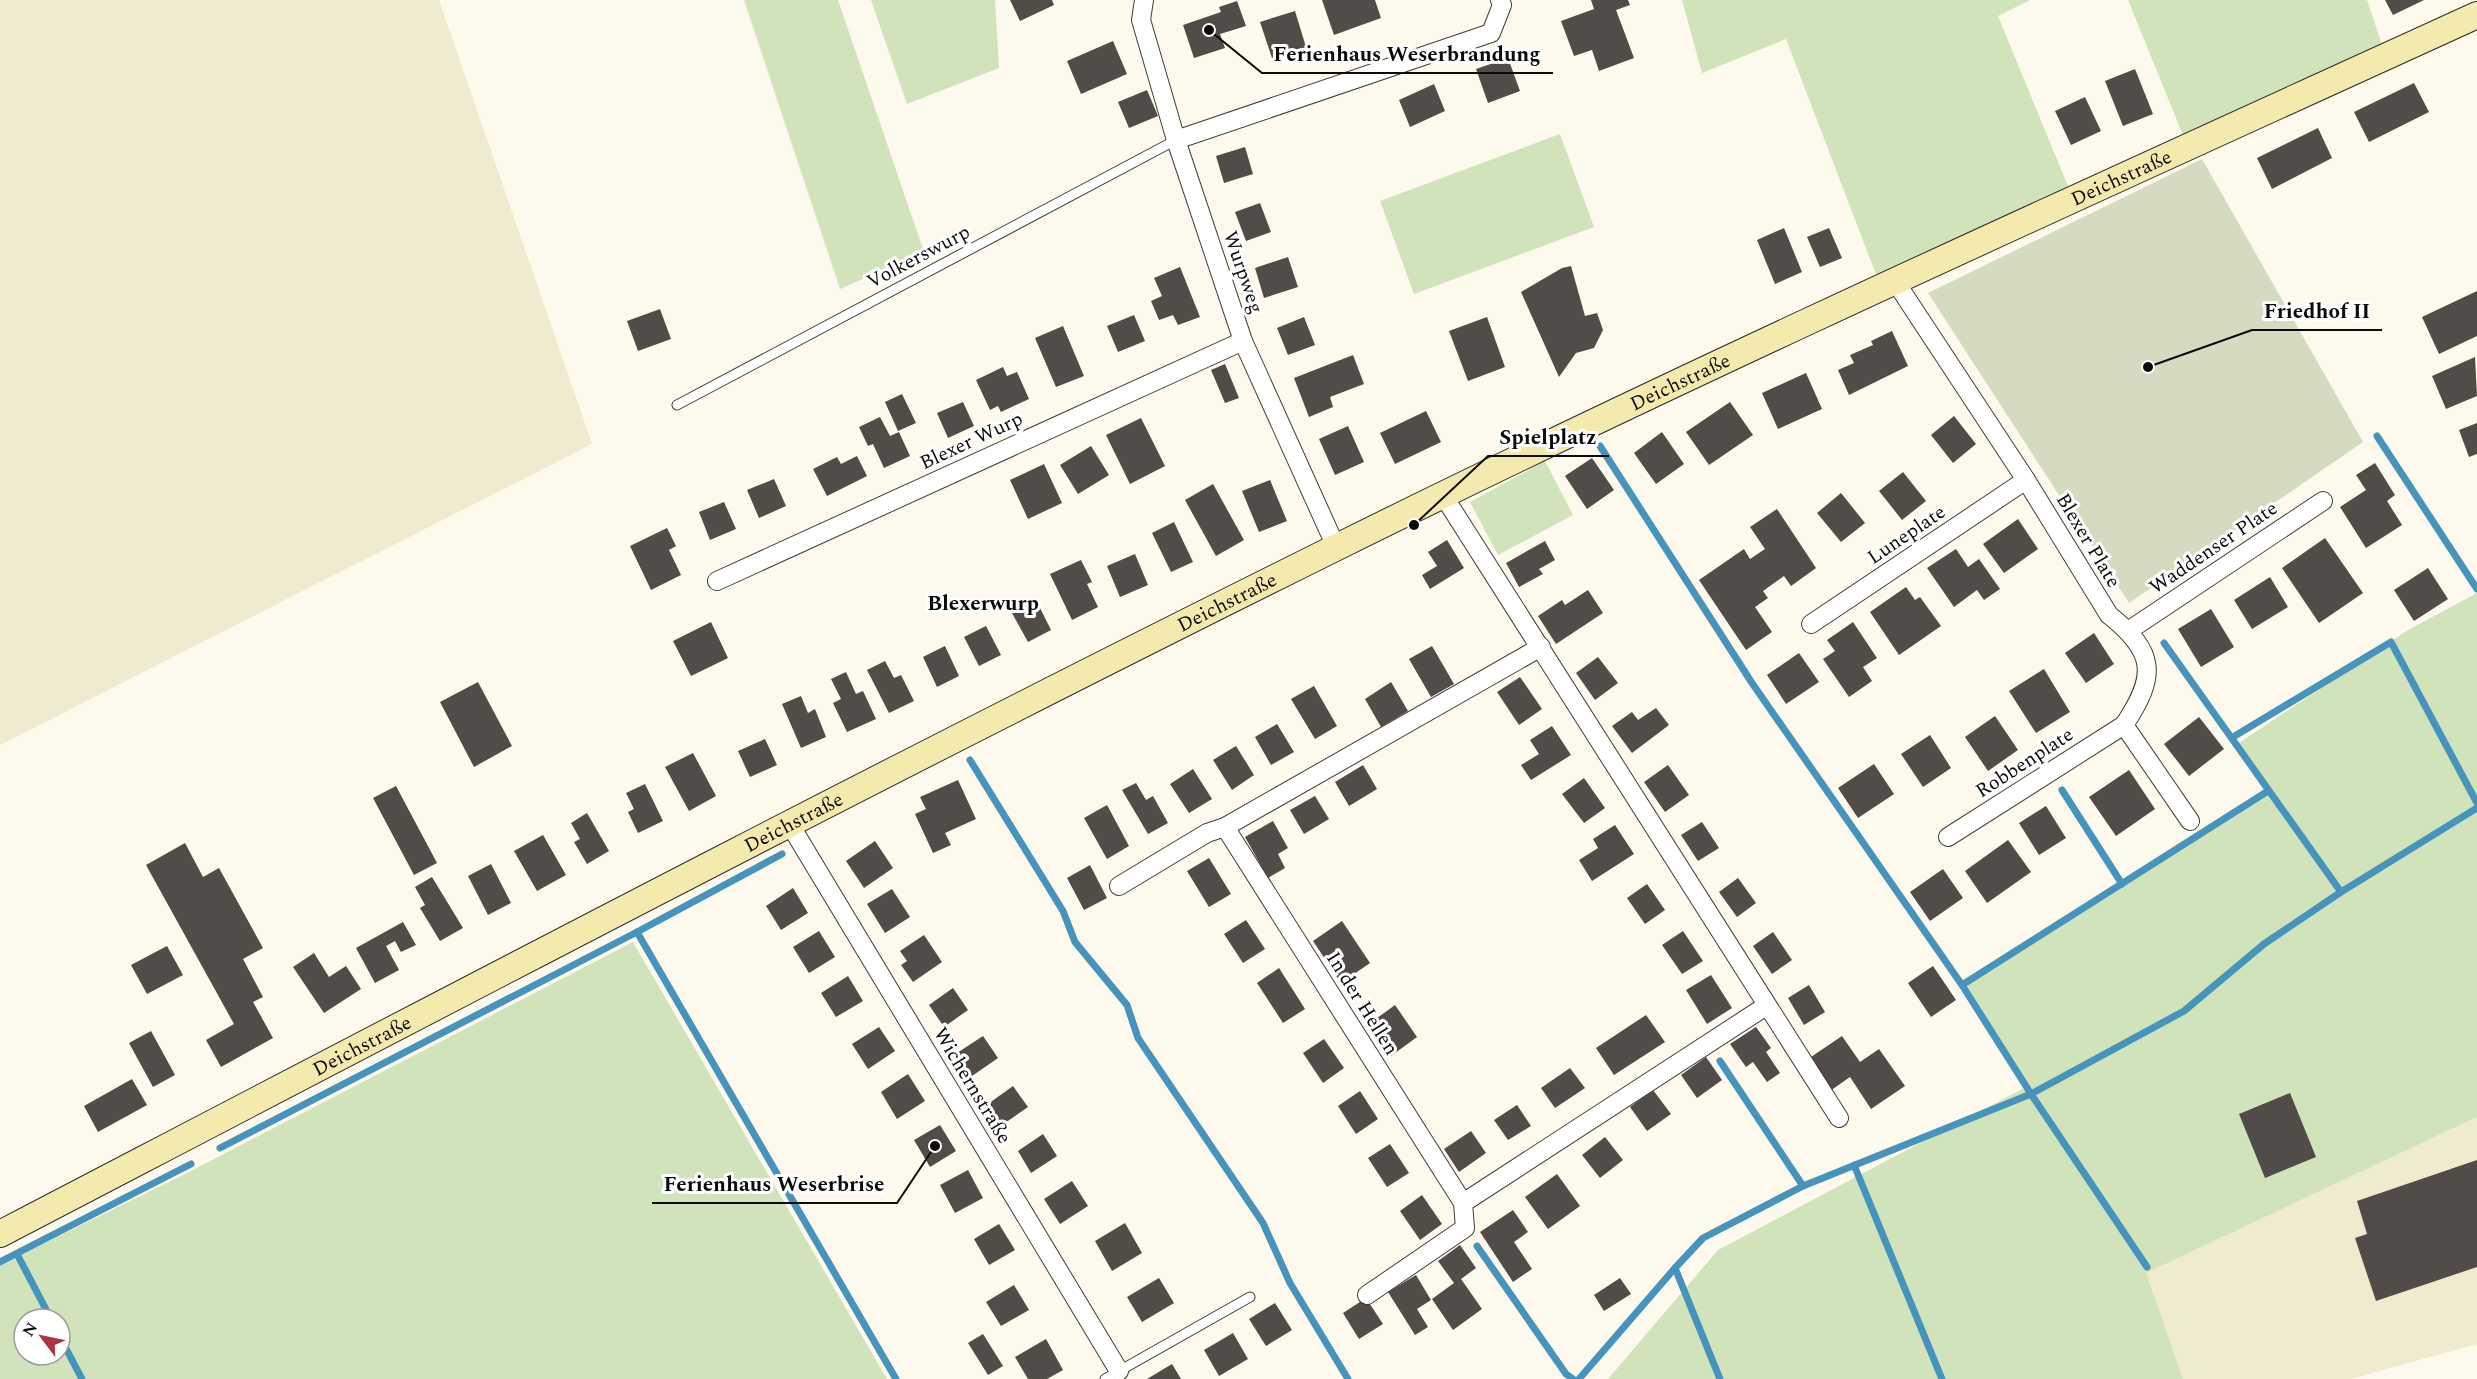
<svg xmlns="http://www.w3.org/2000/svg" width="2477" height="1379" font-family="Spectral,serif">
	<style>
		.farmland { fill: #efebcf }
		.green { fill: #d1e3ba; fill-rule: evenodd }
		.cemetery { fill: #d4dbc0 }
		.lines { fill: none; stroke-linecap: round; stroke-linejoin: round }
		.stream { stroke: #4693bc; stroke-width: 7 }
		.building { fill: #524c49 }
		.lane-casing { stroke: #3e3e3e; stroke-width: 11 }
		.street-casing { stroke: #3e3e3e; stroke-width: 20 }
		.secondary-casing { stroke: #2d2d2d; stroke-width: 28 }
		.lane { stroke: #fff; stroke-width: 9 }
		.street { stroke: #fff; stroke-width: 18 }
		.secondary { stroke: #f5eaae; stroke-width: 26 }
		.labels { text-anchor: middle; stroke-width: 6; stroke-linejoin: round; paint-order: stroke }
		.street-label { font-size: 20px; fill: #0b0b0b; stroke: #fff }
		.neighbourhood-label { font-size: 21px; font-weight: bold; fill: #0b0b0b; stroke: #fff }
		.leader { fill: none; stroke: #0b0b0b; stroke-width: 2 }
		.callout-dot { fill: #0b0b0b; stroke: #fff; stroke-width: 2 }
		.callout-label { font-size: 21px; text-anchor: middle; font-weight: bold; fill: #0b0b0b; stroke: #fff; stroke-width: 6; stroke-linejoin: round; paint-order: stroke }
	</style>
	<rect width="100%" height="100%" fill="#fdf9ec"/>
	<g class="farmland">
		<polygon points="0,0 439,0 592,444 0,745"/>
		<polygon points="2477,1117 2477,1344 2351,1379 2183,1379 2145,1273"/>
	</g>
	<g class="green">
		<polygon points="744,0 838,0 924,252 840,289"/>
		<polygon points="871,0 995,0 999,68 907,104"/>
		<polygon points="1682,0 2030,0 1998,16 2070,191 1877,277 1786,39 1702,73"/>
		<polygon points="2128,0 2367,0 2383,48 2185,140"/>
		<polygon points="1560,134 1594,227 1414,294 1380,201"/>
		<polygon points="1545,461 1573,515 1498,555 1470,502"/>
		<polygon points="2477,593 2477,1117 2146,1273 2183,1379 1608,1379 1718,1250 2024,1088 1962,985 2267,791 2236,745 2408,630"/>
		<path d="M633 942 887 1379H0V1265L187 1173ZM24 1319H60V1355H24Z"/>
	</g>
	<polygon class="cemetery" points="2202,159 2363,442 2129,603 1928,293"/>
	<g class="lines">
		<g class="stream">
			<polyline points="2377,436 2477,589"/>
			<polyline points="1600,446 1752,683 1962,985 2031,1094 2147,1267"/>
			<polyline points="2164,643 2341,892"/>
			<polyline points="2233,737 2391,642 2477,803"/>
			<polyline points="970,760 1063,911 1075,942 1127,1005 1138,1038 1263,1223 1290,1283 1348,1379"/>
			<polyline points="2062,790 2122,884"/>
			<polyline points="637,932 782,854"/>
			<polyline points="1962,985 2268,791"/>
			<polyline points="1720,1061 1803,1186"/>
			<polyline points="220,1148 637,932 896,1379"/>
			<polyline points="1854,1165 1942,1379"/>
			<polyline points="1477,1246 1566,1374 1573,1379"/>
			<polyline points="17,1254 51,1319"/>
			<polyline points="0,1262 191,1164"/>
			<polyline points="1675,1268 1720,1379"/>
			<polyline points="60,1337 82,1379"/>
			<polyline points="1579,1379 1675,1268 1703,1238 1803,1186 2031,1094 2184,1011 2264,944 2341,892 2477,808"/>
		</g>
	</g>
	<g class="building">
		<polygon points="1010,0 1052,0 1054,5 1020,21"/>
		<polygon points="1322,0 1375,0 1381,18 1334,35"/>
		<polygon points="1591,0 1628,0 1630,5 1616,10 1634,58 1599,71 1592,50 1574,56 1561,21 1594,9"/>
		<polygon points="2385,0 2424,0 2393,15"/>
		<polygon points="1237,1 1246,26 1220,34 1225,48 1194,58 1183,25 1221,12 1219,7"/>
		<polygon points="1295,11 1306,47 1272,58 1260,22"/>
		<polygon points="1113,41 1127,74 1081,94 1067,61"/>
		<polygon points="1508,58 1520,91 1488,103 1476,69"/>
		<polygon points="2135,69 2153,114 2123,126 2105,81"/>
		<polygon points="2414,83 2429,112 2369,142 2354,112"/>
		<polygon points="1434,84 1445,111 1410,127 1399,100"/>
		<polygon points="1147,90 1158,116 1129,128 1118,102"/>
		<polygon points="2085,97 2101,131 2071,145 2055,111"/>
		<polygon points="2318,128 2332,158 2272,189 2257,158"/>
		<polygon points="1245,147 1253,174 1224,183 1216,156"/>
		<polygon points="1260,203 1271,232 1246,241 1235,212"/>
		<polygon points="1784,228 1802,272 1775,284 1757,240"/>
		<polygon points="1829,228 1842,258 1820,267 1807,237"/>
		<polygon points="1288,257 1298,287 1264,298 1255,268"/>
		<polygon points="1571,266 1585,316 1597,313 1603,330 1594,348 1576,353 1559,377 1521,292 1562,268"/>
		<polygon points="1180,267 1200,317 1178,325 1173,315 1159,320 1151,301 1162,296 1154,278"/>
		<polygon points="2477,291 2477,336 2439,354 2422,317"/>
		<polygon points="660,309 671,339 638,351 627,321"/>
		<polygon points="1134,315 1145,341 1118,352 1107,326"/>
		<polygon points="1304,317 1315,345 1288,355 1277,328"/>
		<polygon points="1487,317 1505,367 1468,381 1449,331"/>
		<polygon points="1063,326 1084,376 1056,387 1035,338"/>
		<polygon points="1892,331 1908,366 1849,395 1838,370 1854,363 1850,355 1873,345 1871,341"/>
		<polygon points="1353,355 1364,384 1330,397 1333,407 1309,417 1294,378"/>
		<polygon points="2475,357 2477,396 2446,409 2432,376"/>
		<polygon points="1225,364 1239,398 1225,403 1211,370"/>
		<polygon points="1003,367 1007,376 1017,372 1029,399 1001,412 998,406 990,410 976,380"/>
		<polygon points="1806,373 1822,409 1778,429 1762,393"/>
		<polygon points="902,394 916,423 898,431 885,402"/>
		<polygon points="963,402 974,426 948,438 937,413"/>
		<polygon points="1730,402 1753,435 1709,465 1686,432"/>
		<polygon points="1426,411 1441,442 1395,464 1380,433"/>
		<polygon points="1954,416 1976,444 1953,463 1931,435"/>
		<polygon points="880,417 890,436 899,432 910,456 884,468 873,444 868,446 859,427"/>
		<polygon points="1141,418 1165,466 1130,484 1106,435"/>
		<polygon points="2477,423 2477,454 2469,457 2459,430"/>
		<polygon points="1348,426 1364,462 1335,475 1319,439"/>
		<polygon points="1662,432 1684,464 1656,484 1634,453"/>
		<polygon points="1091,446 1109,475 1078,494 1060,465"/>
		<polygon points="857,456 867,476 827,496 813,469 837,457 841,464"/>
		<polygon points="1592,458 1614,490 1587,509 1565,476"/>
		<polygon points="2375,463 2395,495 2387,501 2402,525 2366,548 2340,507 2366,490 2356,475"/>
		<polygon points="1044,464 1062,503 1028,519 1010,480"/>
		<polygon points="1903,472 1926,501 1902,520 1879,491"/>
		<polygon points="774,479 786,506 759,518 747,490"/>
		<polygon points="1270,480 1287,521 1259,532 1242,491"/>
		<polygon points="1213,484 1244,540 1216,556 1185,500"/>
		<polygon points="1841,493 1865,523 1841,542 1817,513"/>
		<polygon points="724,502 736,529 710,540 699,512"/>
		<polygon points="1777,509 1816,568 1791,586 1784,576 1763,591 1768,598 1755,607 1772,632 1746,650 1699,580 1744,549 1750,559 1765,549 1750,527"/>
		<polygon points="2018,519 2038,549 2004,573 1983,544"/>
		<polygon points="1174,522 1193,562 1171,572 1152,533"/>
		<polygon points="667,528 676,546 669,550 681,575 651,590 630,546"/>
		<polygon points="2325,538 2363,593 2319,623 2282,568"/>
		<polygon points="1447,540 1464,568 1430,589 1422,575 1437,566 1428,552"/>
		<polygon points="1545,541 1555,560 1539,569 1543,574 1519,587 1506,563"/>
		<polygon points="1956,549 1968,567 1979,559 2000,589 1984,600 1977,590 1954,607 1927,568"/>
		<polygon points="1135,554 1148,585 1120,597 1107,566"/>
		<polygon points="1081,560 1092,582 1087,584 1098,607 1072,620 1050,574"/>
		<polygon points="2428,568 2448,599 2414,621 2394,590"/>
		<polygon points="2270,577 2288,607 2252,629 2234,600"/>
		<polygon points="1906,587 1915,600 1920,597 1941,626 1899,655 1870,612"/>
		<polygon points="1588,590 1603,613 1556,644 1538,616 1562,600 1565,605"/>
		<polygon points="1036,600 1051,630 1028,642 1012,613"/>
		<polygon points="2211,609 2234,647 2201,667 2178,629"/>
		<polygon points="711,622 728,658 691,676 673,641"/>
		<polygon points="1853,622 1877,658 1863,667 1872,681 1849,697 1823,659 1835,651 1827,640"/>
		<polygon points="986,626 1001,655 979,666 964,637"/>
		<polygon points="2094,633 2114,664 2086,683 2065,653"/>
		<polygon points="945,646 959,676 937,687 923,657"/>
		<polygon points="1432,646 1454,684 1431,697 1409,659"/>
		<polygon points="1799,653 1819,682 1786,704 1767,675"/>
		<polygon points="1598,657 1618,683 1595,700 1576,673"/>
		<polygon points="885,661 894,678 901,675 914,701 889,713 867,670"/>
		<polygon points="2044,669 2070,712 2036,733 2009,691"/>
		<polygon points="846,672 856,694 863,691 876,719 847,732 833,703 841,699 831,679"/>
		<polygon points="1520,677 1542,709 1519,725 1497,692"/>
		<polygon points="478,682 512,746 474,767 440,702"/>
		<polygon points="1391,682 1408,711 1381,727 1365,699"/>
		<polygon points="1314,686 1337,726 1315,739 1291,699"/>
		<polygon points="801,696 808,713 815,709 826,737 801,748 782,704"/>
		<polygon points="1656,708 1669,725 1632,753 1612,726 1632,712 1638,720"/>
		<polygon points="1995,716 2018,750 1988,771 1965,737"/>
		<polygon points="2199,717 2224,749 2189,776 2164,744"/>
		<polygon points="1277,724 1294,752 1271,765 1255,737"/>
		<polygon points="1552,726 1571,755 1531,780 1521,765 1539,754 1530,740"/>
		<polygon points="1930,735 1951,768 1923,787 1901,754"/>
		<polygon points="765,739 777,765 750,777 738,751"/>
		<polygon points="1236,746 1254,775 1232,790 1213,760"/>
		<polygon points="693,753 716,796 689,811 665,767"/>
		<polygon points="1874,764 1894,794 1858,818 1838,788"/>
		<polygon points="1363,765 1377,789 1349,806 1335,782"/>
		<polygon points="1668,765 1689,795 1665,812 1644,782"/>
		<polygon points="1193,769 1212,799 1189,813 1170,784"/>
		<polygon points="2129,770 2155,809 2116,836 2089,797"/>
		<polygon points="1584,778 1605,808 1584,823 1562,794"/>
		<polygon points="958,780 976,819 945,833 951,845 933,853 915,814 926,809 920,797"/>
		<polygon points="1136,783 1146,800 1153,796 1168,823 1148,834 1122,790"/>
		<polygon points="645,784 663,821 638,833 628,812 634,809 626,793"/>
		<polygon points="396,786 437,863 414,875 373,798"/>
		<polygon points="1315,796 1329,819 1304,834 1290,810"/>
		<polygon points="1107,805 1129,846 1107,859 1084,818"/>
		<polygon points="2046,806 2066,838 2039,855 2019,823"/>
		<polygon points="587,813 609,851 587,864 574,842 580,839 571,823"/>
		<polygon points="1273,821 1288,848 1278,854 1285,868 1268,878 1245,837"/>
		<polygon points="1702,822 1719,848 1698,861 1681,835"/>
		<polygon points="1615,825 1634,854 1592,881 1579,860 1598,848 1593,839"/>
		<polygon points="543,835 566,875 537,891 514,851"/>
		<polygon points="2008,840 2031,872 1987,903 1965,871"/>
		<polygon points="875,841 893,868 864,888 846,861"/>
		<polygon points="185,843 203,877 219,868 263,948 243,959 263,997 253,1002 273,1038 221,1067 206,1040 234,1024 146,865"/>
		<polygon points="1209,858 1231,894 1209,907 1187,871"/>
		<polygon points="491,864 511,903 488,915 468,876"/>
		<polygon points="1090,865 1107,898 1084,910 1067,878"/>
		<polygon points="1943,869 1963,898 1930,921 1910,892"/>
		<polygon points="432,877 463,928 440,941 420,908 425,905 415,887"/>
		<polygon points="1738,878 1756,903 1737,917 1719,892"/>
		<polygon points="1647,884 1665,910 1645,924 1627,898"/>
		<polygon points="793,888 808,913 781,930 766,906"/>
		<polygon points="892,889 910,917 885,933 867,904"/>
		<polygon points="1246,920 1265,949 1243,963 1224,934"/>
		<polygon points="1342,921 1370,963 1341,983 1313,941"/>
		<polygon points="403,922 416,945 401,952 395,941 386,946 399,970 375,983 356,948"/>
		<polygon points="819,931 835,957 809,973 793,947"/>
		<polygon points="1683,931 1703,961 1682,974 1662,945"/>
		<polygon points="1773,932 1792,960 1772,974 1753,946"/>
		<polygon points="924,935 942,962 913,982 901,965 907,961 900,951"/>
		<polygon points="167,946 183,975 147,994 131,965"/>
		<polygon points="314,953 329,977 346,966 361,989 324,1013 293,967"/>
		<polygon points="1933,966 1956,1000 1931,1017 1908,983"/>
		<polygon points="1279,968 1305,1009 1283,1023 1257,983"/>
		<polygon points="1711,975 1732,1008 1707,1024 1686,990"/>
		<polygon points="848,976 863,1001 836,1017 821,993"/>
		<polygon points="1809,985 1825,1012 1804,1025 1788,998"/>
		<polygon points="953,988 968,1010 944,1027 929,1005"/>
		<polygon points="1395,1005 1417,1037 1391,1056 1369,1024"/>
		<polygon points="1646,1015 1665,1042 1614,1075 1596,1048"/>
		<polygon points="879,1027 895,1051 868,1069 852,1044"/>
		<polygon points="1756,1027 1771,1048 1766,1052 1780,1073 1767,1082 1753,1062 1746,1067 1730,1044"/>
		<polygon points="151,1031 175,1075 153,1087 129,1043"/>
		<polygon points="983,1036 998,1058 972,1076 957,1053"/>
		<polygon points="1842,1036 1860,1062 1879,1049 1905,1086 1871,1109 1850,1077 1830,1091 1808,1059"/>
		<polygon points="1324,1039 1344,1068 1323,1083 1303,1053"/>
		<polygon points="1706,1057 1722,1080 1697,1098 1681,1075"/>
		<polygon points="1570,1068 1585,1088 1555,1108 1541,1088"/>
		<polygon points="908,1074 925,1101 897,1119 881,1092"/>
		<polygon points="132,1079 147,1105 98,1132 84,1106"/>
		<polygon points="1013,1086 1028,1107 1002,1125 988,1104"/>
		<polygon points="1653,1090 1671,1114 1647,1131 1630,1107"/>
		<polygon points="1360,1091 1378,1119 1356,1134 1338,1106"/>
		<polygon points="2290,1093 2316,1157 2265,1178 2239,1114"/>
		<polygon points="1517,1105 1531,1126 1508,1140 1494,1120"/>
		<polygon points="940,1125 956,1151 930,1167 914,1140"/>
		<polygon points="1471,1131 1486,1153 1459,1172 1444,1149"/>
		<polygon points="1043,1134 1057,1156 1031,1173 1018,1151"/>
		<polygon points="1605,1137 1623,1160 1600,1178 1582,1155"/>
		<polygon points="1390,1144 1409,1173 1387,1187 1368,1158"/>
		<polygon points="2477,1160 2477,1267 2376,1301 2355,1238 2367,1234 2357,1201"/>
		<polygon points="968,1170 983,1198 955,1213 940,1185"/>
		<polygon points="1557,1174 1580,1206 1548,1229 1525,1197"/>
		<polygon points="1072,1181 1088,1206 1060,1224 1044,1199"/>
		<polygon points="1422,1195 1442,1224 1420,1240 1400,1211"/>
		<polygon points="1513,1210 1528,1232 1514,1242 1532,1269 1513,1282 1480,1232"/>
		<polygon points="1125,1223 1142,1253 1112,1271 1095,1241"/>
		<polygon points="999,1224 1015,1250 989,1265 974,1239"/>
		<polygon points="1460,1245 1476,1268 1461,1279 1482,1309 1453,1330 1432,1299 1454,1283 1438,1261"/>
		<polygon points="1416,1275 1431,1300 1417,1309 1428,1327 1415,1335 1388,1292"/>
		<polygon points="1159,1278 1174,1303 1142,1322 1127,1297"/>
		<polygon points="1620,1278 1631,1294 1604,1311 1594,1295"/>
		<polygon points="1014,1285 1029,1310 1001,1326 986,1302"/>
		<polygon points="1366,1298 1383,1324 1359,1339 1343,1313"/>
		<polygon points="1275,1303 1292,1330 1266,1346 1249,1319"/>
		<polygon points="1233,1333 1248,1359 1219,1376 1204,1350"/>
		<polygon points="983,1334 1003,1366 988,1375 968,1343"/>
		<polygon points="1046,1339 1063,1370 1047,1379 1028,1379 1015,1357"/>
		<polygon points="1172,1364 1181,1379 1147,1379"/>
	</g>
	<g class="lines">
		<defs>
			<g id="lane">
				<polyline points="677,405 1176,140"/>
				<polyline points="1105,1379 1250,1297"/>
			</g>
			<g id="street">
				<polyline points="1144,0 1141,20 1176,140 1243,341 1336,547"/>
				<polyline points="1176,140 1491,33 1502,5 1500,0"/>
				<path d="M1895 281 2026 480 2109 615C2156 652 2157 676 2124 725L2190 821"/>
				<polyline points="1443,495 1839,1118"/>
				<polyline points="717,581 1243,341"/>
				<polyline points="1811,624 2026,480"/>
				<polyline points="2128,631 2323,501"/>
				<polyline points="789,823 1119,1371"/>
				<polyline points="1225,827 1463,1203"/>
				<polyline points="1948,837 2124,725"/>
				<polyline points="1119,886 1207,833 1225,827 1541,647"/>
				<polyline points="1367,1295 1465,1228 1463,1203 1766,1006"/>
			</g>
			<g id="secondary">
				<path id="s1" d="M0 1234C443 1003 885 771 1333 549 1710 362 2094 190 2477 15"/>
			</g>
		</defs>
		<use href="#lane" class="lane-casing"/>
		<use href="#street" class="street-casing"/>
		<use href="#secondary" class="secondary-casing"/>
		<use href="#lane" class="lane"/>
		<use href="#street" class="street"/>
		<use href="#secondary" class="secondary"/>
	</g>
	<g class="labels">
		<g class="street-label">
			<text dy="7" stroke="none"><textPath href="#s1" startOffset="2370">Deichstraße</textPath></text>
			<text transform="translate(918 256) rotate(-28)" y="7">Volkerswurp</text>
			<text transform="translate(1244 272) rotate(71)" y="7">Wurpweg</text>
			<text dy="7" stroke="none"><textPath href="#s1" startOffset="1884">Deichstraße</textPath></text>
			<text transform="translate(971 440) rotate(-25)" y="7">Blexer Wurp</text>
			<text transform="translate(1906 534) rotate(-34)" y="7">Luneplate</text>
			<text transform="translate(2089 540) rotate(59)" y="7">Blexer Plate</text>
			<text transform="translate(2213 547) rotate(-34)" y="7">Waddenser Plate</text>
			<text dy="7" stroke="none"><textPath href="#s1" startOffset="1380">Deichstraße</textPath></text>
			<text transform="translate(2024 762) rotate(-33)" y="7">Robbenplate</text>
			<text dy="7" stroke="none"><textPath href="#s1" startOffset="894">Deichstraße</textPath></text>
			<text transform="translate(1363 1003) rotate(58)" y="7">In der Hellen</text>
			<text dy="7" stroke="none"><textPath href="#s1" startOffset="408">Deichstraße</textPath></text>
			<text transform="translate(973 1085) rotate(59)" y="7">Wichernstraße</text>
		</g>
		<g class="neighbourhood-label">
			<text x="983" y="610">Blexerwurp</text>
		</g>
	</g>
	<path class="leader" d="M1209 30L1262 73H1553M2148 367L2252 330H2382M1414 525L1488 456H1609M935 1146L897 1203H652"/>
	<g class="callout-dot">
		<circle cx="1209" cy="30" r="6"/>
		<circle cx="2148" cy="367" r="6"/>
		<circle cx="1414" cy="525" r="6"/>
		<circle cx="935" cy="1146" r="6"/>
	</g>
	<g class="callout-label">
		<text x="1407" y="61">Ferienhaus Weserbrandung</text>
		<text x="2317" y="318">Friedhof II</text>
		<text x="1548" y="444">Spielplatz</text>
		<text x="774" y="1191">Ferienhaus Weserbrise</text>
	</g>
	<g transform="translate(42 1337) rotate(302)"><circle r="28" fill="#ffffff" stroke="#9d9d9d" stroke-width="1.5"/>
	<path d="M0-4.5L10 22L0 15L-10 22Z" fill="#aa3440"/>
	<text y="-9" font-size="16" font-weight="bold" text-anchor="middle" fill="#0b0b0b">N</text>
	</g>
</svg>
